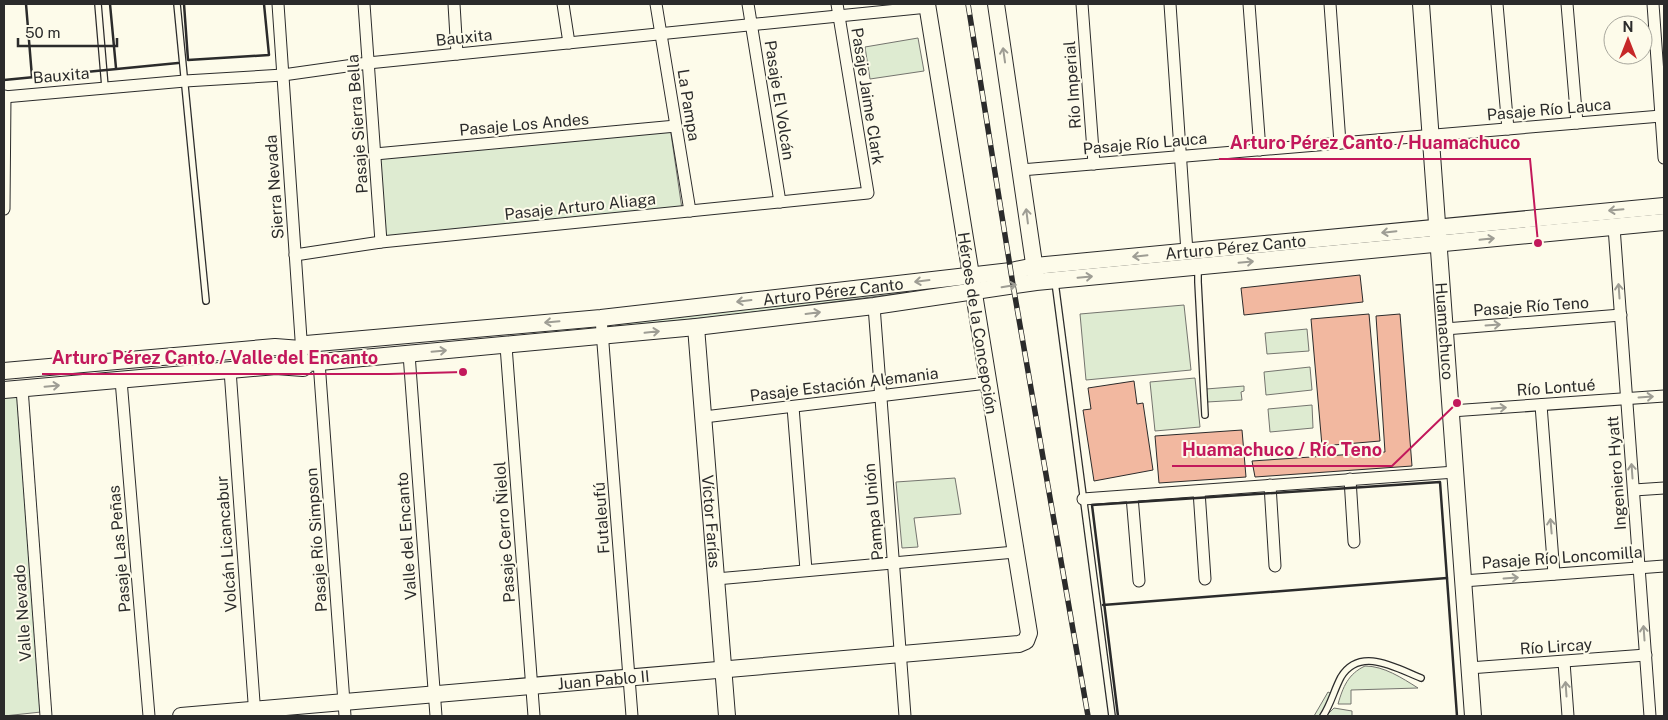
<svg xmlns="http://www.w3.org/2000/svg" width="1668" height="720" font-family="'Public Sans',sans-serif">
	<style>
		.green { fill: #deebd1; stroke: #74746e }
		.building { fill: #f2b8a0; stroke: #2b2b2b }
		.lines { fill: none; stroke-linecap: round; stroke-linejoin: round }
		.lane-casing { stroke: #2b2b2b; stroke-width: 8 }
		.street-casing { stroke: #2b2b2b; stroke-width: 13 }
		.secondary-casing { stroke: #2b2b2b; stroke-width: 18 }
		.lane { stroke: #fdfbea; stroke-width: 5.5 }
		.street { stroke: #fdfbea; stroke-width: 11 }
		.secondary { stroke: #fdfbea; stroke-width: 16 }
		.rail-casing { stroke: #2b2b2b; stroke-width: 5.5 }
		.rail { stroke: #fdfbea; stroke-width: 4; stroke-dasharray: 11; stroke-linecap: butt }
		.wall { stroke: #2b2b2b; stroke-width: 2.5 }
		.oneway { stroke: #9e9d94 }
		.labels { text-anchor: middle; stroke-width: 4; stroke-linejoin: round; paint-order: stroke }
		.street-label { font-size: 16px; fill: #2b2b2b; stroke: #fdfbea }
		.leader { fill: none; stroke: #c2185b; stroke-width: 2 }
		.callout-dot { fill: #c2185b; stroke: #fdfbea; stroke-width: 2 }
		.callout-label { font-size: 18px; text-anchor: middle; font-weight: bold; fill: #c2185b; stroke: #fdfbea; stroke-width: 4; stroke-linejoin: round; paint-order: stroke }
	</style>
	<rect width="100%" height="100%" fill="#fdfbea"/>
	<g class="green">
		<polygon points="918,38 924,71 870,79 865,47"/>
		<polygon points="670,127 682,209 384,237 379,156"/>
		<polygon points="916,287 907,292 887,295 723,316 622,326 615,325 614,322"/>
		<polygon points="1184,305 1191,370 1086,380 1080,314"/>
		<polygon points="1307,329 1309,351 1267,354 1265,333"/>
		<polygon points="1310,367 1312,390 1266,395 1264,372"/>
		<polygon points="1195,378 1200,427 1155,431 1150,382"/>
		<polygon points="1244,386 1244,391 1241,392 1242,400 1207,402 1206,389"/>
		<polygon points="19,394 41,712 4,716 4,395"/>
		<polygon points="1312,405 1313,428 1270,432 1268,409"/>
		<polygon points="955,478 961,514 914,518 918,547 902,548 896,482"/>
		<path d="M1365 666C1384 666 1402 678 1418 688L1351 690V704H1338C1343 687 1348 674 1365 666Z"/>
		<polygon points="1328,692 1332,694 1321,716 1314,716"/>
		<polygon points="1334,708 1352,711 1352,716 1326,716"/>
	</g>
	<g class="building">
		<polygon points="1360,275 1363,302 1244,315 1241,288"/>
		<polygon points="1369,314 1380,441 1322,446 1311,319"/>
		<polygon points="1400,314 1412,466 1255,477 1252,461 1385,452 1376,316"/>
		<polygon points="1134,381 1137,404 1143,403 1153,470 1094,481 1083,410 1091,409 1088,388"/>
		<polygon points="1242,430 1246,477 1159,483 1155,436"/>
	</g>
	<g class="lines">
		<defs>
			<g id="lane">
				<polyline points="98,4 105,87"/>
				<polyline points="177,4 206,301"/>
				<polyline points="1198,268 1198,282 1205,415"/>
				<polyline points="1055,282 1112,716"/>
				<path d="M1323 716C1331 704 1334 690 1341 677 1360 646 1396 668 1421 678"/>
			</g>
			<g id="street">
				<polyline points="278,4 303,368"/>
				<polyline points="364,4 381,242"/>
				<polyline points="454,4 457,54"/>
				<polyline points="563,4 569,43"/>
				<polyline points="656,4 690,211"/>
				<polyline points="748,4 780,202"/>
				<polyline points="1082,4 1094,164"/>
				<polyline points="1170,4 1187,252"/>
				<polyline points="1249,4 1260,150"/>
				<polyline points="1330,4 1340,143"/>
				<polyline points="1497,4 1508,129"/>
				<polyline points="1567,4 1577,123"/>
				<polyline points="1653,4 1664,158"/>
				<polyline points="4,97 185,81 283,75 368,63 928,7"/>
				<polyline points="375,154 676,126"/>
				<polyline points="1021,170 1661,116"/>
				<polyline points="4,209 5,96"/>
				<polyline points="1614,227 1650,716"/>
				<polyline points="295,255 381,242 868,193 837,4"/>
				<polyline points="874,306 905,716"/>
				<polyline points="601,318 632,716"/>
				<polyline points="1445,329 1621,315"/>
				<polyline points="506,346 534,716"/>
				<polyline points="409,354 436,716"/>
				<polyline points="319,362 345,716"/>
				<polyline points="230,370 255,716"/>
				<polyline points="121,380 149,716"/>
				<polyline points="22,388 46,716"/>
				<polyline points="1541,405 1554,574"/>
				<polyline points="793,407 806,570"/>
				<polyline points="1451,411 1664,396"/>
				<polyline points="704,417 987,383"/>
				<polyline points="1350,479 1354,542"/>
				<polyline points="1270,485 1275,566"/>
				<polyline points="1634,490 1664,488"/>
				<polyline points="1199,491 1205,579"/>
				<polyline points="1132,496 1139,581"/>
				<polyline points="1083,499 1455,472"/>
				<polyline points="716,579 1015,552"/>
				<polyline points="1463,581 1664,566"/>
				<polyline points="1564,662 1568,716"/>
				<polyline points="1469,668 1646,655"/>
			</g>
			<g id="secondary">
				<polyline points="996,4 1036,277"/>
				<path id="s1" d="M1421 4 1473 716"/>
				<path id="s2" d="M696 327 727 716"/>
				<path id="s3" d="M4 371 275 347 301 349 306 344 601 318 1011 271 1035 266 1664 206"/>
				<polyline points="4,390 276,366 303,368 309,363 696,327 874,306 1036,282 1664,222"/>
				<path id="s4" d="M181 716 1019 644 1026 641 1029 633 927 4"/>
			</g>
		</defs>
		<use href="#lane" class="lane-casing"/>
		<use href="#street" class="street-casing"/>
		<use href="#secondary" class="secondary-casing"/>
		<use href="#lane" class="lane"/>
		<use href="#street" class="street"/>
		<use href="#secondary" class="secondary"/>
		<defs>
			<polyline id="rail" points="968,4 1013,285 1088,716"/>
		</defs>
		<use href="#rail" class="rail-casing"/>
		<use href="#rail" class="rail"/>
		<g class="wall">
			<polyline points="26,4 32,77"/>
			<polyline points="110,4 116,68"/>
			<polyline points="184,4 188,60 269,55 264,4"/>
			<polyline points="4,80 178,63"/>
			<polyline points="1103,605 1447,578"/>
			<polyline points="1118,716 1092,505 1440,482 1457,716"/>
		</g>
	</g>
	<defs><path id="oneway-shaft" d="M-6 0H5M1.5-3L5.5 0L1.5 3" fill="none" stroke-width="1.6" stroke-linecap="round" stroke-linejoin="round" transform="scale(1.25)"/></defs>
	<g class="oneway">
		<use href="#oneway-shaft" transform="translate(1004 55) rotate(-98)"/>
		<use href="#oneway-shaft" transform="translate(1616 210) rotate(175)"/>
		<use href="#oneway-shaft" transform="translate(1027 216) rotate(-97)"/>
		<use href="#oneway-shaft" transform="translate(1389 232) rotate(174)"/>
		<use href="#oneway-shaft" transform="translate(1487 239) rotate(-6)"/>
		<use href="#oneway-shaft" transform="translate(1140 256) rotate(174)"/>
		<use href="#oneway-shaft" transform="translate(1246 262) rotate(-5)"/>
		<use href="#oneway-shaft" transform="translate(1085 277) rotate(-5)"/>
		<use href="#oneway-shaft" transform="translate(922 281) rotate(173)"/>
		<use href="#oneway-shaft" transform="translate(1009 286) rotate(-9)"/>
		<use href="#oneway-shaft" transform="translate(1619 291) rotate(-94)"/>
		<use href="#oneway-shaft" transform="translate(744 301) rotate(173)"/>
		<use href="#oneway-shaft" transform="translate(813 313) rotate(-7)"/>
		<use href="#oneway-shaft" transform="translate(552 322) rotate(175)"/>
		<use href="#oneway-shaft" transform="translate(1493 325) rotate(-4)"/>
		<use href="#oneway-shaft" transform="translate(652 332) rotate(-6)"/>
		<use href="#oneway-shaft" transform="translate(439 351) rotate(-5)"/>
		<use href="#oneway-shaft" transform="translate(52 386) rotate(-5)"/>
		<use href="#oneway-shaft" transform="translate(1646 397) rotate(-4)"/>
		<use href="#oneway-shaft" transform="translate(1499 408) rotate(-4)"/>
		<use href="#oneway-shaft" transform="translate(1632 471) rotate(-94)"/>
		<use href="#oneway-shaft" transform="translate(1551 526) rotate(-95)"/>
		<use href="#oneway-shaft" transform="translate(1511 578) rotate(-4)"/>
		<use href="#oneway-shaft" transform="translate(1644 633) rotate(-94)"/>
		<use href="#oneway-shaft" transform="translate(1566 689) rotate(-94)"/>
	</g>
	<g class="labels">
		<g class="street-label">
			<text transform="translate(464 37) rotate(-6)" y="6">Bauxita</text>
			<text transform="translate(61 75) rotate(-5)" y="6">Bauxita</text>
			<text transform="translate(1072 85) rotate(-94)" y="6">Río Imperial</text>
			<text transform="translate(868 96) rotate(81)" y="6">Pasaje Jaime Clark</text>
			<text transform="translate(780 100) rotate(81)" y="6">Pasaje El Volcán</text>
			<text transform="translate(689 105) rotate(81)" y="6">La Pampa</text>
			<text transform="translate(1549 109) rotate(-5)" y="6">Pasaje Río Lauca</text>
			<text transform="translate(357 124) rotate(-94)" y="6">Pasaje Sierra Bella</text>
			<text transform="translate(524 124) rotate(-5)" y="6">Pasaje Los Andes</text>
			<text transform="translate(1145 143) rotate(-5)" y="6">Pasaje Río Lauca</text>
			<text transform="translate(274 187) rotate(-94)" y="6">Sierra Nevada</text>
			<text transform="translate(580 206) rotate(-6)" y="6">Pasaje Arturo Aliaga</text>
			<text dy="6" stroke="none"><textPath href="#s3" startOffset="1240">Arturo Pérez Canto</textPath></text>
			<text dy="6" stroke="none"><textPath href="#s3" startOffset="835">Arturo Pérez Canto</textPath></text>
			<text transform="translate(1531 306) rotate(-4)" y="6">Pasaje Río Teno</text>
			<text transform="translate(978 323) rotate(81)" y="6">Héroes de la Concepción</text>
			<text dy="6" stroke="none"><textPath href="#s1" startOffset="328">Huamachuco</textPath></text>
			<text transform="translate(844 384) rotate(-7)" y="6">Pasaje Estación Alemania</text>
			<text transform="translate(1556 387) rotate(-4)" y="6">Río Lontué</text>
			<text transform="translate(1616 473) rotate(-94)" y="6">Ingeniero Hyatt</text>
			<text transform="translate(873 512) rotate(-95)" y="6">Pampa Unión</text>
			<text transform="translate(601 518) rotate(-94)" y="6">Futaleufú</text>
			<text dy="6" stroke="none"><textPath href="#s2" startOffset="195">Víctor Farías</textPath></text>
			<text transform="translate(504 532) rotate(-94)" y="6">Pasaje Cerro Ñielol</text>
			<text transform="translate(406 536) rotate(-94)" y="6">Valle del Encanto</text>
			<text transform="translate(316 540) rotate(-94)" y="6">Pasaje Río Simpson</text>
			<text transform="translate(226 544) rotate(-94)" y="6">Volcán Licancabur</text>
			<text transform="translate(119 549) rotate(-95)" y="6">Pasaje Las Peñas</text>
			<text transform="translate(1562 557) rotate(-4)" y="6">Pasaje Río Loncomilla</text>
			<text transform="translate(22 613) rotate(-94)" y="6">Valle Nevado</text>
			<text transform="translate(1556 646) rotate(-4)" y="6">Río Lircay</text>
			<text dy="6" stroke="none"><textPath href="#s4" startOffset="424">Juan Pablo II</textPath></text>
		</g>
	</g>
	<path class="leader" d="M1538 243L1530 159H1219M463 372L389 374H42M1457 403L1392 466H1172"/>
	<g class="callout-dot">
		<circle cx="1538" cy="243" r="5"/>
		<circle cx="463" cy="372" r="5"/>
		<circle cx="1457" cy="403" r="5"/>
	</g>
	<g class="callout-label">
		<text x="1375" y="149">Arturo Pérez Canto / Huamachuco</text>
		<text x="215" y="364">Arturo Pérez Canto / Valle del Encanto</text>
		<text x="1282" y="456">Huamachuco / Río Teno</text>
	</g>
	<rect width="1668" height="720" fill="none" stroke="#2b2b2b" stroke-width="10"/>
	<g transform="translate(1628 40)"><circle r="24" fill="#fdfbea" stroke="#a9a89e"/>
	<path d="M0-4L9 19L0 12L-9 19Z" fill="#c62828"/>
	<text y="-8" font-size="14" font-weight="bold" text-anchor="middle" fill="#2b2b2b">N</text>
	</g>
	<path d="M18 38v8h99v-8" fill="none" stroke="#2b2b2b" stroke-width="2.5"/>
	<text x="25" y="38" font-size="15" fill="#2b2b2b" stroke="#fdfbea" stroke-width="4" paint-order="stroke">50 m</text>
</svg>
